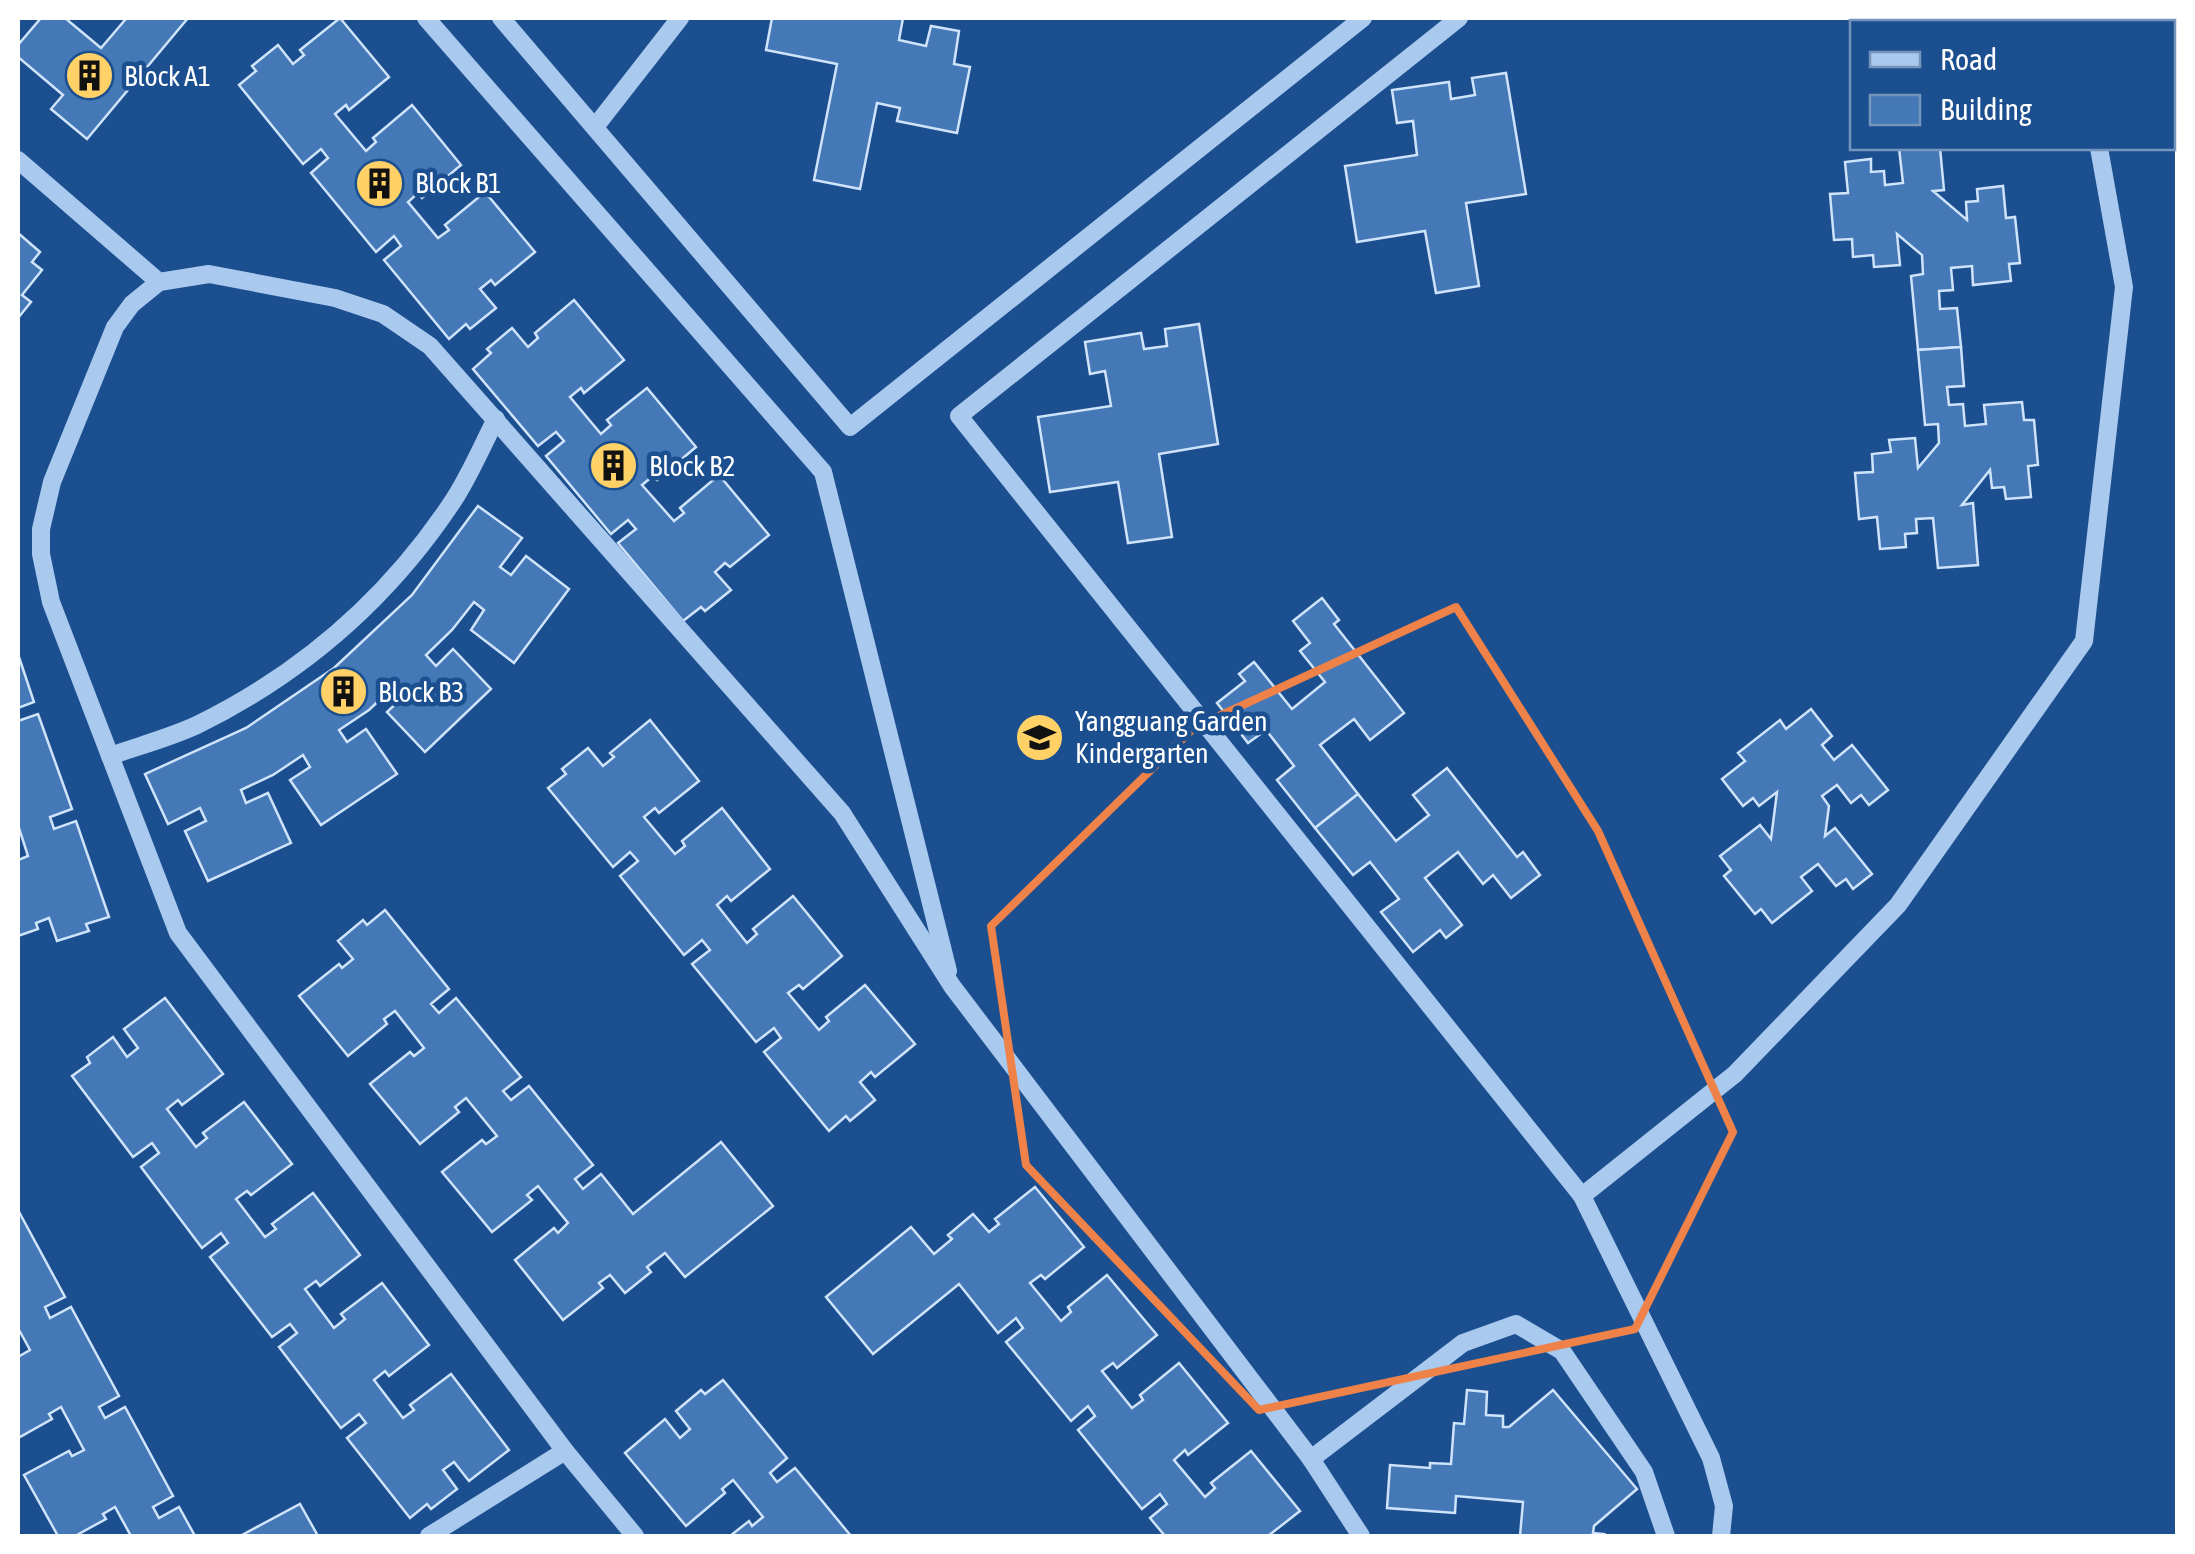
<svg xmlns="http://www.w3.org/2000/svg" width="2195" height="1554" font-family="'Asap Condensed',sans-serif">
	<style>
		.building { fill: #4478b7; stroke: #cfe3fa; stroke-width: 2.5 }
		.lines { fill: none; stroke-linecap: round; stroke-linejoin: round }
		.minor { stroke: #a9c9ee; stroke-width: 18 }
		.marked { fill: none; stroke: #ee8249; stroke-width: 8; stroke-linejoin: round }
		.labels { text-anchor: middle; stroke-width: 9; stroke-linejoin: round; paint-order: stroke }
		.poi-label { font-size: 28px; fill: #fff; stroke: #1b4f8f; text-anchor: start }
	</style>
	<rect width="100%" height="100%" fill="#1b4f8f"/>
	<g class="building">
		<polygon points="41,18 65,18 101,48 125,20 121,18 188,18 87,139 51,109 63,95 18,57 18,45"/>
		<polygon points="340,18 389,77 349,110 346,105 335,114 366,151 376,142 373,138 412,105 461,165 422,198 418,193 408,202 438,238 449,230 445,225 485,192 535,252 495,285 491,280 480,289 496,308 470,329 466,324 449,339 384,260 401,246 394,236 376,252 311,173 328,158 321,149 303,164 239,85 256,71 252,66 278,45 293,64 304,55 300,50"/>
		<polygon points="772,18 903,18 899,40 926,46 931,26 959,31 954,64 970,67 957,133 897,121 900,108 877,103 860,189 814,180 837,64 766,50"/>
		<polygon points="1506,73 1526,194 1466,203 1479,286 1436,293 1425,231 1357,242 1345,166 1417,155 1413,121 1397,123 1392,90 1449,82 1451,99 1475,95 1472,78"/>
		<polygon points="1899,148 1940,148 1944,190 1933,191 1967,220 1966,202 1978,201 1977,189 2003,186 2006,218 2015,217 2020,263 2009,264 2011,281 1973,285 1972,266 1951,268 1953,290 1939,291 1940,309 1957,308 1961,347 1918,350 1911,276 1923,274 1922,255 1897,234 1900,265 1874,267 1873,255 1853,257 1852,239 1834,240 1830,194 1848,193 1845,162 1871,159 1871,172 1884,171 1885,185 1903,183"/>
		<polygon points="18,233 40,252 32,262 42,270 22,295 31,302 18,318"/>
		<polygon points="574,300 624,360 584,393 581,388 570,397 601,434 611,425 607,420 647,388 696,447 657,480 653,476 642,485 674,521 684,513 680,508 719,475 769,535 730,567 725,563 715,572 731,590 705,611 701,607 683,621 618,543 636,529 628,520 611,534 546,456 564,441 556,432 538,446 473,369 491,353 487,349 512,328 528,347 538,338 535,333"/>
		<polygon points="1199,324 1218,444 1159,454 1172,537 1128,543 1118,482 1050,492 1038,417 1111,406 1105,371 1090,374 1085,342 1141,333 1144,349 1167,346 1165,329"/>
		<polygon points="1961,347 1964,386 1947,387 1949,405 1963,404 1965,426 1986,424 1984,405 2022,402 2024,420 2034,420 2038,465 2028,466 2031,497 2006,499 2004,487 1992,488 1990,470 1962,505 1973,503 1978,565 1938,568 1933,518 1916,519 1917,533 1905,534 1906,547 1880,549 1877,517 1859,519 1855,473 1873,472 1872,454 1891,452 1889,440 1915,438 1918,468 1939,443 1938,424 1925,425 1918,350"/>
		<polygon points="478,506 522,538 500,567 511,575 526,556 569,589 514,663 471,630 484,610 474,602 452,630 426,655 436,666 453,649 491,689 425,752 387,712 404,696 394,686 369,710 339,730 347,742 366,729 397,774 321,825 290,780 310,767 303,755 273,775 241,790 246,803 268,793 291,843 208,881 185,831 206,821 200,808 168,824 145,774 246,728 334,668 412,595"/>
		<polygon points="1322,598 1339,620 1334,624 1404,713 1370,740 1354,719 1320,745 1358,794 1315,828 1277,780 1294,766 1266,730 1248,743 1217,703 1245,681 1239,674 1254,662 1292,709 1325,682 1300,651 1310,643 1293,621"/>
		<polygon points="18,654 34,702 18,708"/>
		<polygon points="1811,709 1832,736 1822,745 1834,760 1852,745 1888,790 1869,805 1861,795 1851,803 1837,785 1822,796 1829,806 1825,836 1835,828 1872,874 1853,889 1846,879 1836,886 1818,864 1801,877 1812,891 1772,923 1761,909 1755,914 1724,876 1731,870 1720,856 1760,825 1771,839 1777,792 1759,806 1753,798 1743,806 1722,779 1745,761 1738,753 1780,720 1786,729"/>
		<polygon points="38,714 72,809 50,817 54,829 76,821 109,917 86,924 89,931 57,941 49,918 36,923 38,929 18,936 18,860 28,856 18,825 18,721"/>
		<polygon points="650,720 699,781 659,813 655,808 644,817 675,854 685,846 682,841 722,808 770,869 731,901 727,896 717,905 747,943 757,934 753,929 793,896 842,956 803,989 799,985 788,993 819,1030 829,1021 826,1017 865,985 915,1044 875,1077 871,1072 860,1082 875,1100 850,1121 846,1116 829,1131 764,1052 781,1038 774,1028 756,1042 692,964 710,950 702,940 684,955 620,876 638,861 630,852 613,867 548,788 566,774 562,769 588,748 603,766 614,757 610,753"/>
		<polygon points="1447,768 1517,857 1523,852 1540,875 1511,898 1493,875 1483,884 1458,852 1425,878 1462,925 1446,938 1440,930 1413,952 1381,912 1399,899 1370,862 1353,875 1315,828 1358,794 1396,841 1429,815 1413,795"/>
		<polygon points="385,910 449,989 431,1004 439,1013 456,998 521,1077 503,1091 511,1100 529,1086 593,1165 575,1179 583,1189 601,1174 633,1214 721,1142 773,1206 685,1277 665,1253 647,1267 651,1272 625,1293 610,1275 599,1283 603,1288 563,1320 515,1260 554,1228 558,1233 568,1223 538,1186 527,1195 532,1200 492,1232 442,1172 482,1140 486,1144 497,1136 466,1098 455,1107 459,1112 420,1144 370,1084 410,1052 414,1056 424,1048 395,1011 384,1019 387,1024 348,1056 299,996 339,964 342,968 353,959 338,941 363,920 367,925"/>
		<polygon points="165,998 223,1074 182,1105 178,1100 167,1109 196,1147 207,1138 203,1133 244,1102 292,1164 251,1195 247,1191 236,1199 265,1237 276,1229 272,1224 313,1193 360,1255 320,1286 316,1281 305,1289 334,1328 345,1319 341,1314 382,1283 429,1345 389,1376 385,1371 374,1380 403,1418 414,1410 410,1405 451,1374 509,1450 469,1481 454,1462 443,1470 457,1489 431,1509 427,1504 410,1518 347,1438 366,1423 359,1414 341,1428 279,1347 297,1333 290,1324 272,1337 210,1257 228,1243 221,1233 202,1248 141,1167 159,1153 152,1143 133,1157 72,1076 90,1063 87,1057 113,1037 127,1057 138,1048 124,1029"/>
		<polygon points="1035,1187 1084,1247 1045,1279 1041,1275 1030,1283 1061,1321 1071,1312 1068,1307 1107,1275 1157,1335 1117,1368 1113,1363 1102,1371 1132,1408 1143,1400 1140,1395 1179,1363 1228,1423 1188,1455 1185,1450 1174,1460 1205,1497 1215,1488 1211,1483 1251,1451 1300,1511 1268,1536 1165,1536 1150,1518 1167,1504 1160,1494 1142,1509 1078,1430 1095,1416 1088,1406 1071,1421 1006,1342 1023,1328 1016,1318 998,1333 959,1284 873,1354 826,1297 911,1227 934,1254 952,1239 948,1235 973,1214 989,1232 999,1224 995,1219"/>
		<polygon points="18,1210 65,1297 45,1307 50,1318 71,1307 119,1396 99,1407 105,1418 125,1407 173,1496 153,1507 159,1518 179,1507 195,1536 131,1536 115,1507 103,1514 106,1519 75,1536 58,1536 24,1475 69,1451 72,1456 84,1450 61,1407 49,1414 52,1419 18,1438 18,1357 30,1350 18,1328"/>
		<polygon points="723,1380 787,1458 770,1473 777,1482 795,1468 851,1536 730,1536 749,1521 752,1526 763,1517 733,1480 722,1489 725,1493 686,1526 625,1453 665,1419 680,1438 690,1429 676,1411 701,1390 705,1394"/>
		<polygon points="1467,1390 1487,1392 1486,1415 1503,1416 1503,1427 1509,1427 1553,1390 1637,1489 1594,1526 1593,1533 1604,1534 1603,1536 1520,1536 1523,1502 1456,1496 1455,1513 1387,1508 1390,1465 1430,1468 1430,1463 1451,1464 1454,1423 1464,1424"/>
		<polygon points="300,1504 318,1536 240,1536"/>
	</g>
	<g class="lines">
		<g class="minor">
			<polyline points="426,18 823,472 948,971"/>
			<polyline points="501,18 850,427 1363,18"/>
			<polyline points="1459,18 959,416 1582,1196 1711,1458 1724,1506 1721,1536"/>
			<polyline points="2052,18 2055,22"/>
			<polyline points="595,127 680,18"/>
			<polyline points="18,160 159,282"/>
			<path d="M110 756C138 746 169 738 197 725 303 673 388 599 453 501 470 475 482 446 496 419"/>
			<polyline points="1582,1196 1735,1074 1898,905 2084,641 2124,287 2099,148"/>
			<polyline points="1311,1459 1463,1343 1516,1324 1562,1351 1644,1472 1666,1536"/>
			<polyline points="429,1536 565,1451"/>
			<polyline points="635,1536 565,1451 178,933 51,602 41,554 41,529 52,482 115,327 132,304 159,282 209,274 335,298 383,314 430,346 842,813 952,986 1311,1459 1361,1536"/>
		</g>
	</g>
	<path class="marked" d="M1456 607 1598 831 1733 1132 1635 1329 1259 1410 1026 1165 991 926 1195 727Z"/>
	<defs>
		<symbol id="building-disc" viewBox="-11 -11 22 22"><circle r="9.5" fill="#ffd166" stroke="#1b4f8f"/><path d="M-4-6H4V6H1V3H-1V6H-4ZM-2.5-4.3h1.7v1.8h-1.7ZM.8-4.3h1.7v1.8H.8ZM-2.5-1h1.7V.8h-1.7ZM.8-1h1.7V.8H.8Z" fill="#111"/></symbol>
		<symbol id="school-disc" viewBox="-11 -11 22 22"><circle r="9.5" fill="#ffd166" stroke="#1b4f8f"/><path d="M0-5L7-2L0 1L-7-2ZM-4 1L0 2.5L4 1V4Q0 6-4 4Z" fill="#111"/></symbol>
	</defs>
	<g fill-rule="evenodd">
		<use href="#building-disc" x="62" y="48" width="55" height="55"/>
		<use href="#building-disc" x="352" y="156" width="55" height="55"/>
		<use href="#building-disc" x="586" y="438" width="55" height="55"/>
		<use href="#building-disc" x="316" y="664" width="55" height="55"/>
		<use href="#school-disc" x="1012" y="710" width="55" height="55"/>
	</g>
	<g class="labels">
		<g class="poi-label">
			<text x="124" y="86">Block A1</text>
			<text x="415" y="193">Block B1</text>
			<text x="649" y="476">Block B2</text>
			<text x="378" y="702">Block B3</text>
			<text x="1075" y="731">Yangguang Garden<tspan x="1075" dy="32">Kindergarten</tspan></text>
		</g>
	</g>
	<rect width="2195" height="1554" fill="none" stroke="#ffffff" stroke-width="40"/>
	<rect x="1850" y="20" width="325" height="130" fill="#1b4f8f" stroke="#7695bc" stroke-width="2.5"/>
	<rect x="1870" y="52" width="50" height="15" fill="#a9c9ee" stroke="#7695bc" stroke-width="2.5"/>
	<text x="1940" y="70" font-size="30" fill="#ffffff">Road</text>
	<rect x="1870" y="95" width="50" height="30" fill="#4478b7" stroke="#7695bc" stroke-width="2.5"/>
	<text x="1940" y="120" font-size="30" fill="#ffffff">Building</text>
</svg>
